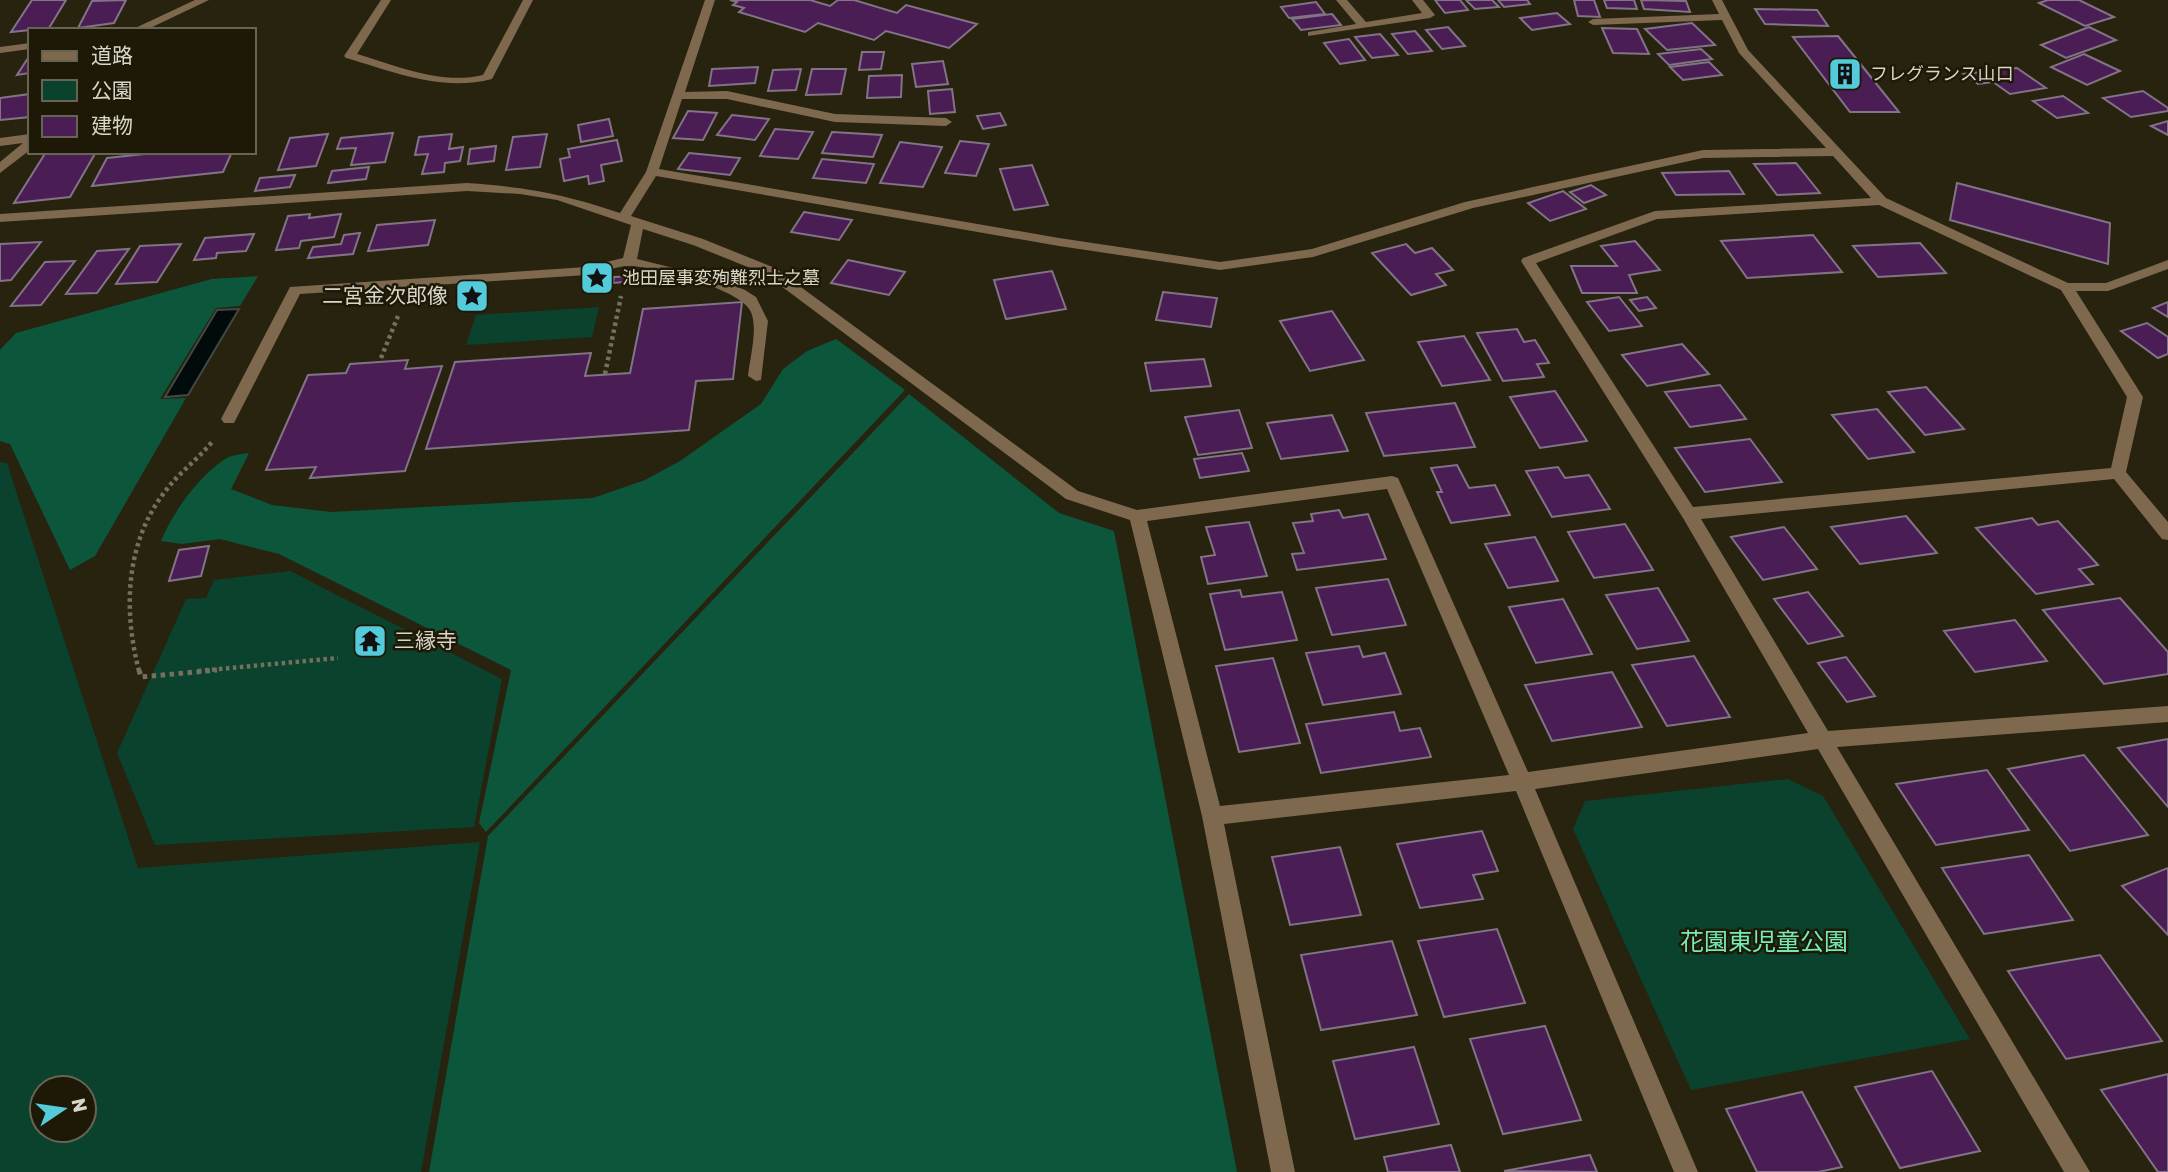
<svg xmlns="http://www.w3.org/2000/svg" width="2168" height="1172" font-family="Rubik,'Noto Sans JP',sans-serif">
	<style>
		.green { fill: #0a422d; fill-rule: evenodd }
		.forest { fill: #0c573c }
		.water { fill: #010b0c; stroke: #424845; stroke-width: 2 }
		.building { fill: #4a1e55; stroke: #827386; stroke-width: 2 }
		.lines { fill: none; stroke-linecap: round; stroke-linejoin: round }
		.path-far1 { stroke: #73705f; stroke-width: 4.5; stroke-dasharray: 3.5 3.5; stroke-linecap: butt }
		.path { stroke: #73705f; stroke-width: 5; stroke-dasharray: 4.5 4.5; stroke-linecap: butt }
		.minor { fill: #7e694f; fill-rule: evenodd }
		.labels { text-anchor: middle; stroke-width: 5; stroke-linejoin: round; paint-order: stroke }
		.far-poi-label { font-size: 18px; fill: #d8d5c9; stroke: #1e1906; text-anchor: start }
		.poi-label { font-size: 21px; fill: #d8d5c9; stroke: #1e1906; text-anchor: end }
		.near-park-label { font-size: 24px; fill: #73ecb7; stroke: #1e1906 }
	</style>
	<rect width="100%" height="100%" fill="#27230f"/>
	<g class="green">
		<polygon points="599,307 592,337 466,345 476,315"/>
		<path d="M0 462 7 463 138 868 480 842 421 1172H0ZM84 1088V1130H42V1088Z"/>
		<polygon points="290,571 502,679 474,827 155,845 117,753 186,599 206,598 214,580"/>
		<polygon points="1788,779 1823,796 1970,1039 1691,1090 1573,829 1585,801"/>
	</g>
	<g class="forest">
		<polygon points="258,276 240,306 216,308 160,399 186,398 95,556 70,570 10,444 0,441 0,350 16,333 212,279"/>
		<path d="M836 339 905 390 486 832 479 823 511 670 279 554 220 539 182 544 161 541C173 512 199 475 227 458 233 455 242 454 249 453L231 489 272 505 331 512 593 498 645 480 680 461 761 404 783 369 807 351Z"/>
		<polygon points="909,394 1059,513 1114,531 1237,1172 429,1172 488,836"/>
	</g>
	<polygon class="water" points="239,309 188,395 165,397 217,310"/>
	<g class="building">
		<polygon points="32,0 66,0 49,28 11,32"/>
		<polygon points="126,0 114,23 78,28 92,1"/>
		<polygon points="730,0 810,0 830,6 838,0 854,0 897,13 906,5 977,24 949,48 886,31 874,40 818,23 805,32 739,12 744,8 733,5 737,2"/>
		<polygon points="1435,0 1460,0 1468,10 1445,13"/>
		<polygon points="1466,0 1492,0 1499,7 1475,9"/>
		<polygon points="1498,0 1527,0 1530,4 1504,7"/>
		<polygon points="1574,0 1594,0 1600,17 1578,16"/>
		<polygon points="1604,0 1634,0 1637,9 1607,8"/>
		<polygon points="1641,0 1686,1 1690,12 1644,9"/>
		<polygon points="2048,0 2079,0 2114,17 2085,26 2039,3"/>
		<polygon points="1316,2 1325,14 1289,18 1281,7"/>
		<polygon points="1755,9 1817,10 1828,26 1765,24"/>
		<polygon points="1557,13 1570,24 1532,30 1520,18"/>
		<polygon points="1332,14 1341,25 1301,30 1292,19"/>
		<polygon points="1692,23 1715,45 1667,50 1645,29"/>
		<polygon points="1448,27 1465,46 1442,49 1426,30"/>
		<polygon points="2089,27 2116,40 2066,58 2041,45"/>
		<polygon points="1602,28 1637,29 1649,54 1613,53"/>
		<polygon points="1415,31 1432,51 1408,54 1392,34"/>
		<polygon points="1380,34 1398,55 1372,58 1355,37"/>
		<polygon points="1838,36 1899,112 1850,112 1793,37"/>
		<polygon points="1349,39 1365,60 1340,64 1324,43"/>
		<polygon points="1701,49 1712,59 1669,65 1658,54"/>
		<polygon points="862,52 884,52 881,69 859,70"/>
		<polygon points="2084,54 2120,71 2087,85 2051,67"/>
		<polygon points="28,58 30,73 17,75"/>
		<polygon points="943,61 948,84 916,87 912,64"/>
		<polygon points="1709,62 1722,75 1683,80 1670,67"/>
		<polygon points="758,67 755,83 709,86 712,69"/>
		<polygon points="2017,68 2046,88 2010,94 1993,82 1978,84 1964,74"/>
		<polygon points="801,69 796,90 768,91 773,70"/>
		<polygon points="812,69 846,69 841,94 806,95"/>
		<polygon points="902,75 901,97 867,98 869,76"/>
		<polygon points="952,89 955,112 930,114 928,91"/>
		<polygon points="2143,91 2168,108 2168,111 2131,117 2103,98"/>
		<polygon points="30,94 30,117 0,120 0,98"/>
		<polygon points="2063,96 2088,113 2057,118 2033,101"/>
		<polygon points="688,111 717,113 703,140 673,138"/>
		<polygon points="1000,113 1006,125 983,129 977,116"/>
		<polygon points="732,115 769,119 755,140 717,135"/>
		<polygon points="609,119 613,136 581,142 578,125"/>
		<polygon points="2168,121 2168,135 2151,126"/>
		<polygon points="775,129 813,132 798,159 760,156"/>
		<polygon points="832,132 882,135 873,157 822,153"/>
		<polygon points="393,133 385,162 351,165 356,148 337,149 341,138"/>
		<polygon points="328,134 316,166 278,170 290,138"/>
		<polygon points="452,134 449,149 463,147 460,161 445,163 444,172 422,174 428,154 415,155 419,137"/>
		<polygon points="547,134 540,167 506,170 513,137"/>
		<polygon points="617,140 622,161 601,165 604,181 589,184 588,176 564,181 560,159 570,157 568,149"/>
		<polygon points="960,141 989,144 976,176 945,173"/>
		<polygon points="900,142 942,147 923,187 880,183"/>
		<polygon points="496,146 494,161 468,164 470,149"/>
		<polygon points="46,152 96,152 70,197 14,203"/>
		<polygon points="164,152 232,152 223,172 92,186 107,158"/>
		<polygon points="689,153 740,158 730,175 678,169"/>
		<polygon points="822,159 874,164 866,183 813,178"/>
		<polygon points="1796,163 1820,193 1777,195 1754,164"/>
		<polygon points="1032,165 1048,205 1014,210 1000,169"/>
		<polygon points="369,167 366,179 328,183 332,171"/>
		<polygon points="1729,171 1744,194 1676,195 1662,173"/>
		<polygon points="295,175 290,187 255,191 260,178"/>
		<polygon points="1957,183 2110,223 2108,264 1950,220"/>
		<polygon points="1591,185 1606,195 1584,203 1570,192"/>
		<polygon points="1563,191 1586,209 1550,221 1528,203"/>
		<polygon points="804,212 852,220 839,240 791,232"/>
		<polygon points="310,214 309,218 341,214 334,237 301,241 299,248 276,250 288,216"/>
		<polygon points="435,220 428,245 368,251 377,225"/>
		<polygon points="360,233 353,254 308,258 313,247 341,244 344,235"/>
		<polygon points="254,234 246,251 217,253 216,258 194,260 205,238"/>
		<polygon points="1813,235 1842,272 1747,278 1721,241"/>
		<polygon points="1635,241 1660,270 1629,275 1637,293 1582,293 1571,266 1617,266 1601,246"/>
		<polygon points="41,242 11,280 0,281 0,244"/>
		<polygon points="1920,243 1946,273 1878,277 1853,246"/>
		<polygon points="181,244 157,282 116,284 140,246"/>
		<polygon points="1406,244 1415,253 1432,248 1453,270 1436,274 1446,285 1411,295 1372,253"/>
		<polygon points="129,249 97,293 66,294 97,251"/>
		<polygon points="848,260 905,272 889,295 831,283"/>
		<polygon points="75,261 41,305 11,306 45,262"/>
		<polygon points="1052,271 1066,309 1006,319 994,280"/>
		<polygon points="637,276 636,281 613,283 614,277"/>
		<polygon points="1163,292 1217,298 1211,327 1156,320"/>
		<polygon points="1619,297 1642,326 1609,331 1587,302"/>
		<polygon points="1647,297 1656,308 1639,311 1630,300"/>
		<polygon points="742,302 733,379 696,381 689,430 426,449 455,362 591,353 585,376 630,373 643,309"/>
		<polygon points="2168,302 2168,317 2153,308"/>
		<polygon points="1332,311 1364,360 1310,371 1280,321"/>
		<polygon points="2147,323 2168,337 2168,354 2158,358 2121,331"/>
		<polygon points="1517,329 1524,342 1535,340 1549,363 1537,364 1544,377 1503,381 1477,333"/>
		<polygon points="1464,336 1490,380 1442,386 1418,342"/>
		<polygon points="1682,344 1709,374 1647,386 1622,355"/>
		<polygon points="1204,359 1211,386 1151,391 1145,363"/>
		<polygon points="408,360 405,369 442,366 405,471 310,478 316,467 266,470 308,375 346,373 350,364"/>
		<polygon points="1720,385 1746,419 1690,427 1665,392"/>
		<polygon points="1926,387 1964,429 1925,435 1888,392"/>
		<polygon points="1555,391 1587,441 1540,448 1510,397"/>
		<polygon points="1455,403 1475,447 1384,456 1366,413"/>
		<polygon points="1877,409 1914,452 1868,459 1832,415"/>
		<polygon points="1239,410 1252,448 1198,455 1185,417"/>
		<polygon points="1332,415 1348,451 1281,459 1267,423"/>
		<polygon points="1750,439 1782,482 1705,492 1675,448"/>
		<polygon points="1242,453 1249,471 1200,478 1194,459"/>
		<polygon points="1457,465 1469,488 1495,485 1510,515 1451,523 1437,492 1442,492 1431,468"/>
		<polygon points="1558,467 1565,478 1589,475 1610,509 1552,517 1526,471"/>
		<polygon points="1339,510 1343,518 1368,514 1386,559 1297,570 1292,554 1304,553 1293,523 1313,521 1311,514"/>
		<polygon points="1906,516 1937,553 1860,564 1831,527"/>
		<polygon points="2032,518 2038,525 2058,521 2098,565 2079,569 2093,584 2036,594 1976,528"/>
		<polygon points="1249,522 1267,576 1208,584 1201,557 1215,555 1206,527"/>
		<polygon points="1625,524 1653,570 1594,578 1568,532"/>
		<polygon points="1784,527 1817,569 1763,580 1731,537"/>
		<polygon points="1535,537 1558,581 1508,588 1485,544"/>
		<polygon points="209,546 201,576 169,581 179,550"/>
		<polygon points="1388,579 1406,625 1332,635 1316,588"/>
		<polygon points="1658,588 1689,641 1637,649 1606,595"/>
		<polygon points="1240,590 1242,597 1282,592 1297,640 1225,650 1210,594"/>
		<polygon points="1808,592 1843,636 1808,644 1774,599"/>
		<polygon points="2120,598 2168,652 2168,674 2104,684 2043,610"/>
		<polygon points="1563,599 1592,654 1536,663 1509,607"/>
		<polygon points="2015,620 2047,661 1975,672 1944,631"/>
		<polygon points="1359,646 1363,657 1385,653 1401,694 1323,705 1306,653"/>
		<polygon points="1694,656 1730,717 1667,726 1632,665"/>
		<polygon points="1846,657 1875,696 1847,702 1818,663"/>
		<polygon points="1273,658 1300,743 1239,752 1216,666"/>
		<polygon points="1612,672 1642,727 1552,741 1525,685"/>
		<polygon points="1394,712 1400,731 1420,728 1431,757 1321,773 1306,724"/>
		<polygon points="2168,739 2168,807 2118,748"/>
		<polygon points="2084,755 2148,835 2070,851 2008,769"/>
		<polygon points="1987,770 2029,830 1936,845 1896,784"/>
		<polygon points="1482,831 1498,871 1473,875 1483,899 1420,908 1397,844"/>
		<polygon points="1340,847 1361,915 1290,925 1272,857"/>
		<polygon points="2029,855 2073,920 1984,934 1942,868"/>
		<polygon points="2168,868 2168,935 2122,886"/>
		<polygon points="1497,929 1525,1003 1444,1017 1418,941"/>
		<polygon points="1392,941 1417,1015 1321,1030 1301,955"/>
		<polygon points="2100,955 2162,1041 2066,1059 2008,971"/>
		<polygon points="1545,1026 1581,1120 1503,1134 1470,1039"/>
		<polygon points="1414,1047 1439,1124 1355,1139 1333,1061"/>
		<polygon points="1932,1071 1980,1151 1900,1168 1855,1087"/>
		<polygon points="2168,1074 2168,1172 2158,1172 2101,1090"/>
		<polygon points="1802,1092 1842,1167 1818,1172 1757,1172 1726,1109"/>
		<polygon points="1451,1145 1460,1172 1388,1172 1384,1157"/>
		<polygon points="1590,1155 1597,1172 1504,1171"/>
	</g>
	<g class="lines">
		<g class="path-far1">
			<polyline points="381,358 398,316"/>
			<polyline points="605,374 621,296"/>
			<path d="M139 671C123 610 125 541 167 489 180 472 198 459 212 442"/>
			<polyline points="198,671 338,658"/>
		</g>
		<polyline class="path" points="139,670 141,677 217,670"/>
		<g class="minor">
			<polygon points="195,0 209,0 146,30 131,30"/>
			<path d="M381 0H391L357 54C397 66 441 85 483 75L523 0H533L492 79C441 92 395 72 346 58L344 56Z"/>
			<path d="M705 0H715L685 92 727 91 835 114 946 118 952 122 946 126 835 122 727 99H682L659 169 1059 238 1220 262 1312 249 1465 202 1703 150 1826 148 1739 53 1722 20 1593 25 1588 22 1593 19 1719 14 1712 0H1722L1748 50 1886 198 2068 283H2106L2168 260V269L2108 291H2076L2143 397 2126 472 2168 522V540L2162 539 2114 479 1701 519 1828 731 2168 706V722L1837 747 2090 1172H2064L1818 749 1535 789 1698 1172H1674L1516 791 1224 824 1295 1172H1271L1202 816 1130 520 1066 499 765 274 693 245 643 229 637 259 714 278 745 290 756 297 768 321 761 380 756 381 748 376C750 357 758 330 751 312 742 289 652 266 628 266 614 267 600 273 586 275L300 294 234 423H224L221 419 290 287 586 267 623 258 631 225 557 200 520 194 467 191 0 222V214L467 183C527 187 564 194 620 213L646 172ZM1833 156 1871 198 1655 211 1523 258 1521 261 1683 518 1808 733 1528 772 1398 478 1392 476 1137 510 1078 491 775 268 703 239 631 216 656 176 1059 246 1220 270 1313 257 1473 208 1703 158ZM1879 205 2061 290 2127 397 2111 468 1693 507 1536 263 1657 219ZM1387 489 1509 775 1220 806 1147 521Z"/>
			<polygon points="1336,0 1347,0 1366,22 1422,13 1412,0 1423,0 1435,15 1430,18 1308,36 1308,32 1356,24"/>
			<polygon points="30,43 30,49 0,53 0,47"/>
			<polygon points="30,134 30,150 0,173 0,162 23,143 0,146 0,138"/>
		</g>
	</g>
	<defs>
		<symbol id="building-square" viewBox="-11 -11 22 22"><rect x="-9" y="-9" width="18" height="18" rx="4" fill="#53cbda" stroke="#1e1906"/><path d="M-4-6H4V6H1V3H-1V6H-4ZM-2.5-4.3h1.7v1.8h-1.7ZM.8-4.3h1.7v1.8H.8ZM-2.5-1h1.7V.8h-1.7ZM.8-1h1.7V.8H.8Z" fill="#111"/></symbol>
		<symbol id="sight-square" viewBox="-11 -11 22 22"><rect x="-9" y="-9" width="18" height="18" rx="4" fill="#53cbda" stroke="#1e1906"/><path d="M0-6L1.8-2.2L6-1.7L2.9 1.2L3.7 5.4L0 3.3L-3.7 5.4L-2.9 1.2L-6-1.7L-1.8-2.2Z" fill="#111"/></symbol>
		<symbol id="temple-square" viewBox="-11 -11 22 22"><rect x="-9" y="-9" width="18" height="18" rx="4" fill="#53cbda" stroke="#1e1906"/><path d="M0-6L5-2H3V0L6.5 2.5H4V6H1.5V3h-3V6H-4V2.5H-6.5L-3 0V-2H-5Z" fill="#111"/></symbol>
	</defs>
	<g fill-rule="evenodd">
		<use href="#building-square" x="1826" y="55" width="38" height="38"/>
		<use href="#sight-square" x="578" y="259" width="38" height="38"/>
		<use href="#sight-square" x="453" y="277" width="38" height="38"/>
		<use href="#temple-square" x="351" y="622" width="38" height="38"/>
	</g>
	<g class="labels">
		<g class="far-poi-label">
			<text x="1870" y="80">フレグランス山口</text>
			<text x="622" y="284">池田屋事変殉難烈士之墓</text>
		</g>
		<g class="poi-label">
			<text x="448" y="303">二宮金次郎像</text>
			<text x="394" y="648" text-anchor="start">三縁寺</text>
		</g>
		<g class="near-park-label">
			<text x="1764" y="950">花園東児童公園</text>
		</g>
	</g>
	<rect x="28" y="28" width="228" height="126" fill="#1e1906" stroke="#686454" stroke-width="2"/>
	<rect x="42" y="51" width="35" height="10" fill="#7e694f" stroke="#686454" stroke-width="2"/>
	<text x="91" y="63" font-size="21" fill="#d8d5c9">道路</text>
	<rect x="42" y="80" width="35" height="21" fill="#0a422d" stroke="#686454" stroke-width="2"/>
	<text x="91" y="98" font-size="21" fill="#d8d5c9">公園</text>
	<rect x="42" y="116" width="35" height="21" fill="#4a1e55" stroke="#686454" stroke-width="2"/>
	<text x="91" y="133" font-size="21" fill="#d8d5c9">建物</text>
	<g transform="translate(63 1109) rotate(77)"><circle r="33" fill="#1e1906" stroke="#686454" stroke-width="2"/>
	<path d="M0-5L12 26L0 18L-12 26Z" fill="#53cbda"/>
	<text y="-10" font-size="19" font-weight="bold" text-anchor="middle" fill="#d8d5c9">N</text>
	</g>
</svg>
